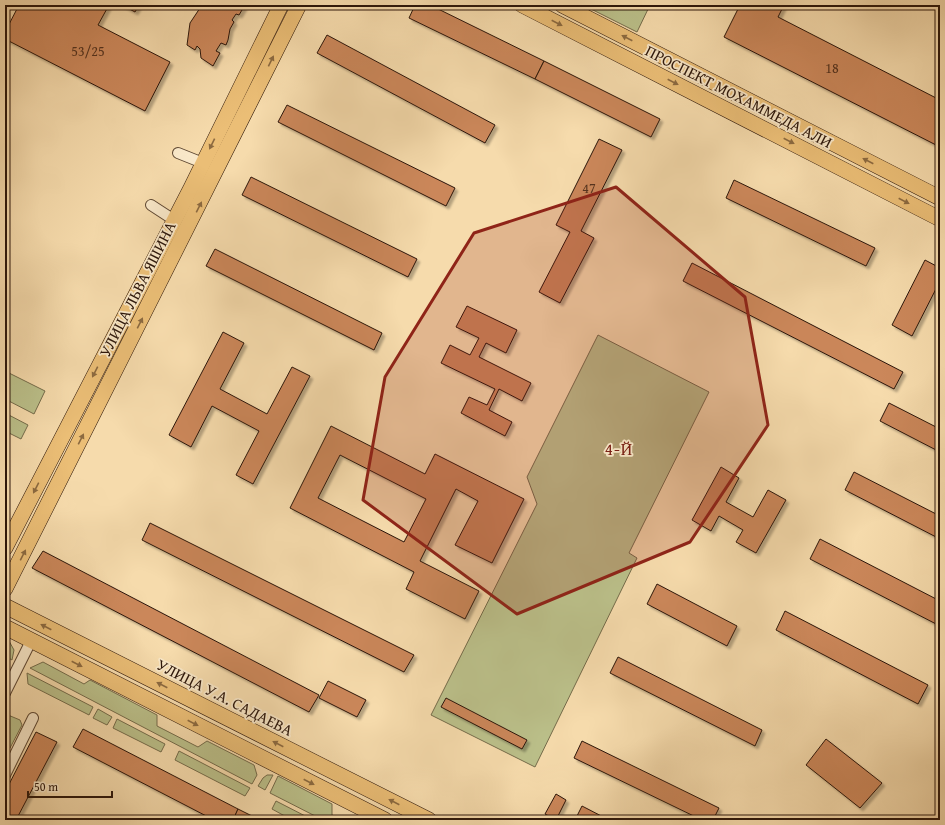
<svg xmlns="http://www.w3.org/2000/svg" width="945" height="825" font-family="'Gentium Book Plus',serif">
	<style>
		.green { fill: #bbc08a; stroke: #746b4a }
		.building { fill: #cb875a; stroke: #2c160a; fill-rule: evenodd; filter: url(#shadow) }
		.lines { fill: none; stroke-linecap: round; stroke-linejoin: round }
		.minor-casing { stroke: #5e4732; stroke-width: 12 }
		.primary-casing { stroke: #2c160a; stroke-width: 16 }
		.minor { stroke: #f9e8c9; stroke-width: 10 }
		.primary { stroke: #ebbe76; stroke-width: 15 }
		.oneway { fill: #8c6a40 }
		.marked { fill: #8f2418; fill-opacity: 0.2; stroke: #8f2418; stroke-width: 3; stroke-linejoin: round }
		.labels { text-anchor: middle; stroke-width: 3.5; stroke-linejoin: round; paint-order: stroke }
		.number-label { font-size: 14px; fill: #54321e }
		.street-label { font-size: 16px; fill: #2c160a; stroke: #f9e8c9 }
		.neighbourhood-label { font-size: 17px; letter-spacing: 1px; fill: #7a1f14; stroke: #f9e8c9 }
	</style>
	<defs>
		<filter id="shadow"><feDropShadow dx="3" dy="3" stdDeviation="1" flood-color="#0004"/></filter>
	</defs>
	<rect width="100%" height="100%" fill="#f6dbac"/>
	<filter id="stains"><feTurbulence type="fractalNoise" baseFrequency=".005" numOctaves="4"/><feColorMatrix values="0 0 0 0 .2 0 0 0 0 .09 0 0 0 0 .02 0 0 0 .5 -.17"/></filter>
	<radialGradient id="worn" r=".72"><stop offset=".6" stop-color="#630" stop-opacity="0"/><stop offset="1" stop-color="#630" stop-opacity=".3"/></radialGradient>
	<g class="green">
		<polygon points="583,5 650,5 637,32"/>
		<polygon points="598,335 709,392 629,553 637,558 535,767 431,715 537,504 527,477"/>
		<polygon points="5,371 45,391 34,414 5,399"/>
		<polygon points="5,413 28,425 21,439 5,431"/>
		<polygon points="5,638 9,641 14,650 12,660 5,656"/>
		<polygon points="43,662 84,684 90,680 157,715 157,726 198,747 207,741 254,765 257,775 252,784 30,668"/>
		<polygon points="27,673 93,707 89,715 28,684"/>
		<polygon points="98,709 112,717 107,725 93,718"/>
		<polygon points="5,715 8,715 20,720 22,725 10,748 5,750"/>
		<polygon points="117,719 165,744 161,752 113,728"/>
		<polygon points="179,751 250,788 245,796 175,760"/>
		<polygon points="267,775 273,775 265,790 258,786 263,778"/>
		<polygon points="278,776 332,804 332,815 342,820 323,820 270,793"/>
		<polygon points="276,801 313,820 292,820 272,809"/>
	</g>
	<g class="building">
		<polygon points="19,5 109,5 98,25 170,62 145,111 5,39 5,32"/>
		<polygon points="122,5 139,5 135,12"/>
		<polygon points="202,5 245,5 239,15 236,14 232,20 234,22 230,29 228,40 226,45 221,43 216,51 220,53 213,66 201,58 200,49 197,46 195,50 187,45 190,23"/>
		<polygon points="415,5 430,5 544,61 535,79 409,18"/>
		<polygon points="740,5 784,5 778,17 940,100 940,147 724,37"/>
		<polygon points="327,35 495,125 485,143 317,53"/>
		<polygon points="544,61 660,119 651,137 535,79"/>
		<polygon points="287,105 455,188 446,206 278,122"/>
		<polygon points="599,139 622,150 581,231 594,238 560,303 539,292 570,232 556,225"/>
		<polygon points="251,177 417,259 408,277 242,195"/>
		<polygon points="734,180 875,248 866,266 726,198"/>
		<polygon points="215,249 382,333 374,350 206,266"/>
		<polygon points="925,260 940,268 940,281 912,336 892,325"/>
		<polygon points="692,263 903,372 894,389 683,281"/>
		<polygon points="467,306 517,330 506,353 486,343 479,357 531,383 522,401 499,389 489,410 512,422 505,436 461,413 469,397 487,405 495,389 441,363 450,345 470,355 479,338 456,327"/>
		<polygon points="223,332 244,343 220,389 267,414 292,367 310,376 253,484 236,475 259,431 212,406 191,447 169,435"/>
		<polygon points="889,403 940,429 940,452 880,421"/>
		<path d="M331 426 425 474 435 454 524 499 492 563 455 545 478 501 456 489 420 561 479 591 465 619 406 589 414 572 290 508ZM340 455 426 499 404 542 318 498Z"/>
		<polygon points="721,467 739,478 726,502 753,517 768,490 786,500 756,553 736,542 743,530 719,516 711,531 692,520"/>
		<polygon points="854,472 940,516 940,539 845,490"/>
		<polygon points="150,523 414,655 404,672 142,540"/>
		<polygon points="820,539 940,601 940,626 810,559"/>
		<polygon points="43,551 319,695 309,712 32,568"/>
		<polygon points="657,584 737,626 727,646 647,604"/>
		<polygon points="785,611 928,685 918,704 776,630"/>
		<polygon points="618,657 762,730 755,746 610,673"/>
		<polygon points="328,681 366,700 357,717 319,698"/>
		<polygon points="446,698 527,740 522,749 441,707"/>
		<polygon points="83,729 238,809 233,820 214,820 73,747"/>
		<polygon points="36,732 57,742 16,820 5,820 5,792"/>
		<polygon points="826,739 882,783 860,808 806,765"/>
		<polygon points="582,741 719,808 713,820 702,820 574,758"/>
		<polygon points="556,794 566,800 556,820 545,814"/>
		<polygon points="582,806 609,820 575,820"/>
		<polygon points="238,809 260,820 233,820"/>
	</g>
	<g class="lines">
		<defs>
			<g id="minor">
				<polyline points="178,153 203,163"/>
				<polyline points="151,205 174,220"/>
				<polyline points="5,693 31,641"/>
				<polyline points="5,775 33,718"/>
			</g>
			<g id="primary">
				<polyline points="522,5 940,219"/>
				<polyline points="562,5 940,198"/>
				<polyline points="5,548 191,188 281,5"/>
				<polyline points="5,589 299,5"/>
				<polyline points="5,606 429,820"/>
				<polyline points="5,627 385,820"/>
			</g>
		</defs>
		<use href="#minor" class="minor-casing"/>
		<use href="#primary" class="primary-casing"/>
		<use href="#minor" class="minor"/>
		<use href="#primary" class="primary"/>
	</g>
	<defs><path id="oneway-solid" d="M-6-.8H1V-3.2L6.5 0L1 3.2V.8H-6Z"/></defs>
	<g class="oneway">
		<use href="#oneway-solid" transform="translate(557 23) rotate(27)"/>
		<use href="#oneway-solid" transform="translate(627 38) rotate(-153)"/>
		<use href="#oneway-solid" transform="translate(271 61) rotate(-64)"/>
		<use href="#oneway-solid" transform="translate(673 82) rotate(27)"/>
		<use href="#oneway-solid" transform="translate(789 141) rotate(27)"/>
		<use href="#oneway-solid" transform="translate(212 144) rotate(116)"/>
		<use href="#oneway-solid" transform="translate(868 161) rotate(-153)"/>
		<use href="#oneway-solid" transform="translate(904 201) rotate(27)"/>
		<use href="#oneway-solid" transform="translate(199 207) rotate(-63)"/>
		<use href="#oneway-solid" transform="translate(140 323) rotate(-63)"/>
		<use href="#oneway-solid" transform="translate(95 372) rotate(117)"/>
		<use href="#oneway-solid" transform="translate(81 439) rotate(-63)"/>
		<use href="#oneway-solid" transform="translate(36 488) rotate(117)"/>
		<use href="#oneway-solid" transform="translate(23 555) rotate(-63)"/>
		<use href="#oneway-solid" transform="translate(46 627) rotate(-153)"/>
		<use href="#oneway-solid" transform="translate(77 664) rotate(27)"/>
		<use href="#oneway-solid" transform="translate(162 685) rotate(-153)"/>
		<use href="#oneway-solid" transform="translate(193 723) rotate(27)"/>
		<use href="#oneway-solid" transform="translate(278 744) rotate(-153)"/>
		<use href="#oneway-solid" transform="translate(309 782) rotate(27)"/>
		<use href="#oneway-solid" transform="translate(394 802) rotate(-153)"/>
	</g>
	<path class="marked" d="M616 187 745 297 768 425 690 542 517 614 363 500 385 377 474 233Z"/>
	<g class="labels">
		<g class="number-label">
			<text x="88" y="56">53/25</text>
			<text x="832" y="73">18</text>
			<text x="589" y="193">47</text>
		</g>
		<g class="street-label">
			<text transform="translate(739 96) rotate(27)" y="6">ПРОСПЕКТ МОХАММЕДА АЛИ</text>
			<text transform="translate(137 289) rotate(-63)" y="6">УЛИЦА ЛЬВА ЯШИНА</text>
			<text transform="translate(225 697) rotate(27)" y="6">УЛИЦА У.А. САДАЕВА</text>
		</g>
		<g class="neighbourhood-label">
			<text x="619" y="455">4-Й</text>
		</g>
	</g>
	<rect width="945" height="825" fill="none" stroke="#f6dbac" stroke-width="20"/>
	<rect x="6" y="6" width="933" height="813" fill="none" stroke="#2c160a" stroke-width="2"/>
	<rect x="10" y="10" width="925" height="805" fill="none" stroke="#2c160a"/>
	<path d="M28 791v6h84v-6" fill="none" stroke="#2c160a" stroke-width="2"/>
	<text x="34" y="791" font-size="12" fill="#2c160a" stroke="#f9e8c9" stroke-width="3" paint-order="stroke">50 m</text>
	<rect width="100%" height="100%" filter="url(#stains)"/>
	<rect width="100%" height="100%" fill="url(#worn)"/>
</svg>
